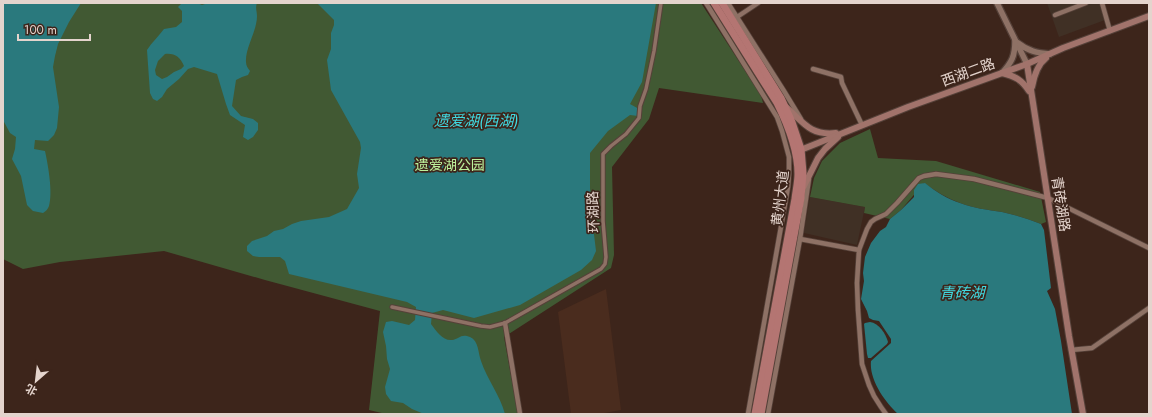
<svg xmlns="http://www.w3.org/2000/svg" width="1152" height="417" font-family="Jost,'Noto Sans SC',sans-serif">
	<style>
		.commercial { fill: #403025 }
		.built { fill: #4a2c1e }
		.green { fill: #415933 }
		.water { fill: #2a797d; fill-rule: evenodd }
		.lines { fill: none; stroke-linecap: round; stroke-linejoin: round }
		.pedestrian-casing { stroke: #554139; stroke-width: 5.5 }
		.minor-casing { stroke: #554139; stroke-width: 6 }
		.tertiary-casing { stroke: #554139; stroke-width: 8 }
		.secondary-casing { stroke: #554139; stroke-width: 8 }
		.primary-casing { stroke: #554139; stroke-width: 9 }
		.pedestrian { stroke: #8e7165; stroke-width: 3.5 }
		.minor { stroke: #8e7165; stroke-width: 4.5 }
		.tertiary { stroke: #8e7165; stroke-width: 5.5 }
		.secondary { stroke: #a1736b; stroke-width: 6 }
		.primary { stroke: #b47572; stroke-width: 7 }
		.labels { text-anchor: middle; stroke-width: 3.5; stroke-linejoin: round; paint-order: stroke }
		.street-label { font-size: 14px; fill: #e4d4cd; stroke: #3d251b }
		.park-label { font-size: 14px; fill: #bcf19c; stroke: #3d251b }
		.water-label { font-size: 15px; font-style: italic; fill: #40dae2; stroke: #3d251b }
	</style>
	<rect width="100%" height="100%" fill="#3d251b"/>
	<g class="commercial">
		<polygon points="1047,3 1099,3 1105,20 1059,37"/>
		<polygon points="810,197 865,207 857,245 804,233"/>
	</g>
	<polygon class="built" points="606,289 621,410 599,414 571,414 558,312"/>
	<g class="green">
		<polygon points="3,3 701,3 761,95 763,103 659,88 649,119 612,167 614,255 611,268 504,337 518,414 386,414 369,410 380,311 265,280 164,251 60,262 23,269 3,259"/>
		<path d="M870 129 878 158 936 161 1040 192 1046 222 1041 224C1029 219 1016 215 1002 212 988 210 973 208 960 203 947 198 935 191 924 183L901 210 890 219 864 213 865 207 810 197 814 178 822 161 840 143Z"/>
	</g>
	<g class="water">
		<path d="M3 3H81L69 22 58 44 55 56 53 67 59 107 57 128 54 135 48 141 35 140 34 149 45 151C48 165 53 192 49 206 48 209 46 211 43 213L33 211 27 205 21 176 12 159 15 149 16 137 10 133 3 120Z"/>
		<path d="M182 3H197L202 5 208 3H257C255 8 257 11 257 16 257 31 245 48 246 62 246 66 248 68 250 71L248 75 242 77 236 80 232 106 241 116 253 119 258 123V130L253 137 248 140 243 137 245 125 230 115 226 104 217 74 194 67 188 69 179 79 167 89 162 97 157 101 153 99 150 93 147 50C152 42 159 36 164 29L176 27 182 22V11L178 7ZM165 54C175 53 180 57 184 66L181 69 174 72 167 77 162 79 156 75 155 70 158 61Z"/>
		<path d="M317 3H656L642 82 630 104 639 109 638 116 630 115 608 131 590 153V188L592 218 596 251 592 260 581 270 520 305 474 318 443 310 432 313 431 324C436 331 443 341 452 340 459 339 461 333 470 337 479 341 478 353 481 361 487 379 500 395 505 414H424L412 409 403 403 391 401 386 394 385 387 390 369 387 359 386 346 383 332 386 322 392 321 409 325 415 320 416 307 407 302 289 274 285 261 280 257H259L253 256 247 251V246L252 241 267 236 274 231 283 229 292 224 301 221 329 217 347 209 359 188 357 174 361 148 360 142 331 90 327 60 331 49V33L334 25V20Z"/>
		<path d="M925 183C935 191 947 199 960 203 973 208 988 210 1002 212 1016 215 1029 219 1041 224L1044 230 1051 288 1047 291 1055 309 1061 341 1072 414H898C885 402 869 380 871 361L891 343V339L879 321 873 320 869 318 867 311 861 299 864 281 863 273 865 257 871 243 880 231 886 227 890 219 901 210 914 197V190L918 184Z"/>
		<path d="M870 322C879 323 886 334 888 342L887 344 871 358H868L867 354 864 324 865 323Z"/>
	</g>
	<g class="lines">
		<defs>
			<polyline id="pedestrian" points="392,307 481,326 490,327 505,323 601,269 605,264 606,257 603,221 603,154 611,146 626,134 639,118 640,106 646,89 654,51 661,3"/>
			<g id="minor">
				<polyline points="706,3 777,117 782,131 789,157 789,174 788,187 748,414"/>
				<polyline points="728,3 784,91 801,119"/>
				<polyline points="1102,3 1110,31"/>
				<polyline points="1055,15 1086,3"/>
				<polyline points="737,17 758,3"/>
				<polyline points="813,69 841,77 842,83 862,125"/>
				<polyline points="800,239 859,250 857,283 858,310 862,364 869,385 874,396 881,407 886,414"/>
				<polyline points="859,250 867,229 871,222 875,219 886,214 897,203 919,178 924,176 936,174 974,179 1048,198 1149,248"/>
				<polyline points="505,323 520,414"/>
				<polyline points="1071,350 1092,348 1149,308"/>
				<polyline points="768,414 800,239 809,179"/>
			</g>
			<g id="tertiary">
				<polyline points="997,3 1027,64"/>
				<path d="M1018 43C1028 51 1037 53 1050 54"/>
				<path d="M1002 73C1012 62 1015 56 1015 41"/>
			</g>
			<g id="secondary">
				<polyline points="1027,64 1069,336 1083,414"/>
				<path d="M1002 73C1015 76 1022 80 1029 91"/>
				<path d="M1032 87C1034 76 1037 65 1046 58"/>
				<path d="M785 106C803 122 810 136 836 133"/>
				<polyline points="798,151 908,107 1027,64 1063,48 1149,16"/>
				<polyline points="802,190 818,158 825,149 838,137"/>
			</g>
			<g id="primary">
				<path d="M714 3 777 103C788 125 798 149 798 174 798 182 796 190 795 199L755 414"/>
				<polyline points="722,3 781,98 792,122 801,149 803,173 801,198 761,414"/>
			</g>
		</defs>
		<use href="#pedestrian" class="pedestrian-casing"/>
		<use href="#minor" class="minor-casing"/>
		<use href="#tertiary" class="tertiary-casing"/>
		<use href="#secondary" class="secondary-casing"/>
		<use href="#primary" class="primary-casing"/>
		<use href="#pedestrian" class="pedestrian"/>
		<use href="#minor" class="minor"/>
		<use href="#tertiary" class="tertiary"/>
		<use href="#secondary" class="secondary"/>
		<use href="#primary" class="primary"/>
	</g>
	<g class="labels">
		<g class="street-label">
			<text transform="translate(968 72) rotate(-20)" y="5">西湖二路</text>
			<text transform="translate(780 198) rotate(-83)" y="5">黄州大道</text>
			<text transform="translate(1061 204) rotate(81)" y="5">青砖湖路</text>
			<text transform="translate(593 212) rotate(-92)" y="5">环湖路</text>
		</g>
		<g class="park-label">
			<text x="450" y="170">遗爱湖公园</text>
		</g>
		<g class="water-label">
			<text x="476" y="126">遗爱湖(西湖)</text>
			<text x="962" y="298">青砖湖</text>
		</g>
	</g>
	<rect width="1152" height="417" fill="none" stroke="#e4d4cd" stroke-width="8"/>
	<g transform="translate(36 381) rotate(208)" stroke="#3d251b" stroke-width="3" paint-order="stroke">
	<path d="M0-3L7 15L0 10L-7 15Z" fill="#e4d4cd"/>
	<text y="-6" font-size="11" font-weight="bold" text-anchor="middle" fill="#e4d4cd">北</text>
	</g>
	<path d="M18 34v6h72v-6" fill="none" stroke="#e4d4cd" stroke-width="2"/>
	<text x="24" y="34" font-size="12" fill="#e4d4cd" stroke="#3d251b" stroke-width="3" paint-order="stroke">100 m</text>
</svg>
